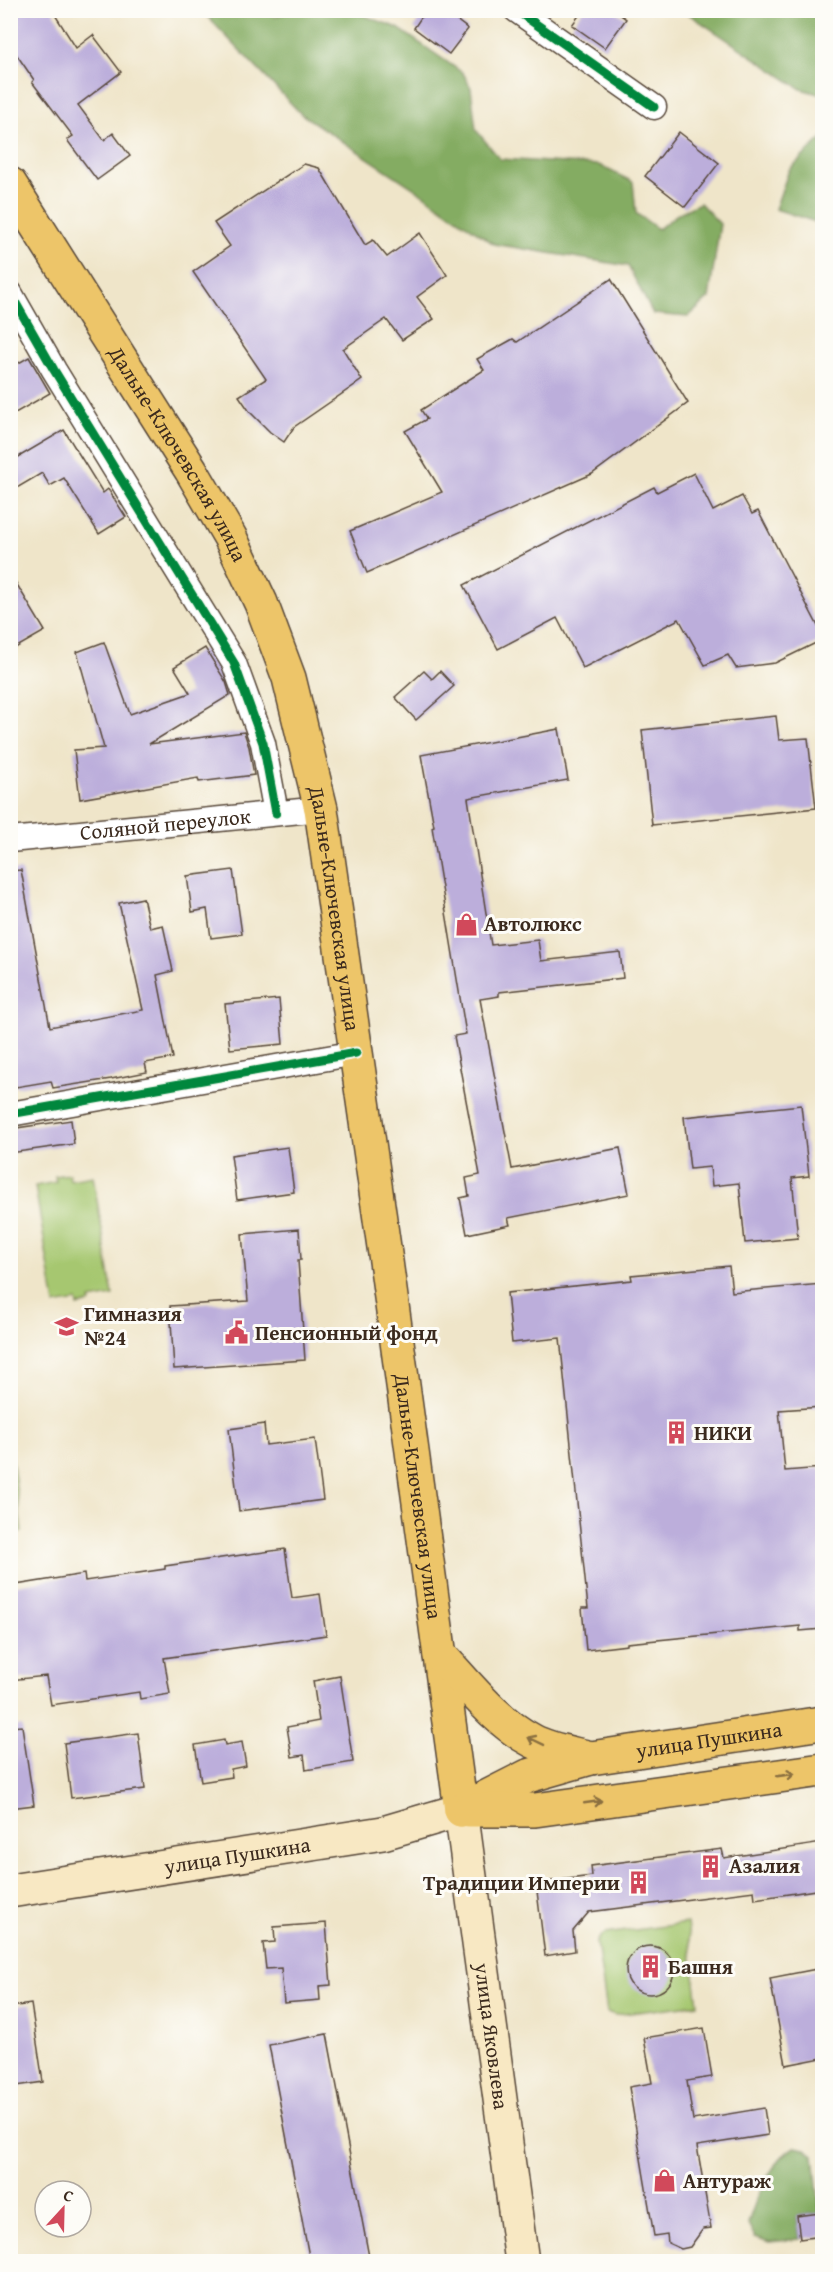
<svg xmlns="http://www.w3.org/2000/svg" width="833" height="2272" font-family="'Gentium Book Plus',serif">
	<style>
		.green { fill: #a6c76f; stroke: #707846; stroke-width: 1.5 }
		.forest { fill: #84ac62; stroke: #606b40; stroke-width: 1.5 }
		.building { fill: #bcaedb }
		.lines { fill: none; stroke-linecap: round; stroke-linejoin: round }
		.street-casing { stroke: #564638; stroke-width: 27 }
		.secondary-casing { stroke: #564638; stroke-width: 36 }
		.primary-casing { stroke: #564638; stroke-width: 36 }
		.street { stroke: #fff; stroke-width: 24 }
		.secondary { stroke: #f8e8c3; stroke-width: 33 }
		.primary { stroke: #edc569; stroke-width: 33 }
		.cycleway-casing { stroke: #fdfcf7; stroke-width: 13 }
		.cycleway { stroke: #00873e; stroke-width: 9 }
		.oneway { stroke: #8b7040 }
		.labels { text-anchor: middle; stroke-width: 6; stroke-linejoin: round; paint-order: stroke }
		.street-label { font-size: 21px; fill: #3b2a1e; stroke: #fdfcf7 }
		.poi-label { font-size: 21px; font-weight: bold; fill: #3b2a1e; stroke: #fdfcf7; text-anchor: start }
	</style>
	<rect width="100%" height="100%" fill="#fdfcf7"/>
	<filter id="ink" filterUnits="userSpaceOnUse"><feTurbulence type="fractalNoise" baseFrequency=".0167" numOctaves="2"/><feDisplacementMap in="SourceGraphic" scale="12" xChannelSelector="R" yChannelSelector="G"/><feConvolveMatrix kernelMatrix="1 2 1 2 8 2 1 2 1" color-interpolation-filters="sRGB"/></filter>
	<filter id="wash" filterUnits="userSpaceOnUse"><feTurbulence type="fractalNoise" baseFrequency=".008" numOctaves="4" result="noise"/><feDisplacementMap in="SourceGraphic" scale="24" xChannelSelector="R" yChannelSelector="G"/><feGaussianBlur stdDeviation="1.35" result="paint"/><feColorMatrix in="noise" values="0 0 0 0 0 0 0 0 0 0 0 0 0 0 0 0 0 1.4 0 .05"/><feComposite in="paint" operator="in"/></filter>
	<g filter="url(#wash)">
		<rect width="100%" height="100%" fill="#efe5c9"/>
		<g class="green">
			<polygon points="69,1174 70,1180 93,1176 113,1296 90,1300 91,1303 78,1306 77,1301 55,1305 35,1186 56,1182 55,1176"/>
			<polygon points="10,1443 22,1532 11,1534 10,1534"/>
			<polygon points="687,1923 698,2004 615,2015 607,2012 597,1943 600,1937 605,1934"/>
		</g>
		<g class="forest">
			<polygon points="202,11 266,11 275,17 288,11 352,11 398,28 463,73 471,88 476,130 500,159 599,165 633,182 636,213 658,229 679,213 700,203 720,224 709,298 688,317 653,314 628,266 494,244 418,191 301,114"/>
			<polygon points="684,11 822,11 822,95 801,89"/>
			<polygon points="822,138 822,224 775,209 789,170"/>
			<path d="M795 2147 806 2149 814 2155 820 2213 797 2216 800 2239 769 2242 755 2237 748 2224C754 2202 773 2157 795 2147Z"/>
		</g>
		<g id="blocks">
			<g class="building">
				<polygon points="17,10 52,10 76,48 93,35 121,72 78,105 104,140 113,133 130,156 97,180 67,140 73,136 32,82 34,80 10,45 10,15"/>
				<polygon points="426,10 443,10 468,29 449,54 414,28"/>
				<polygon points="583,10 614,10 626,19 605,48 572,25"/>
				<polygon points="679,132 719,163 685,207 645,176"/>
				<polygon points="304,164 319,168 365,245 373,240 387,257 420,233 447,275 417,297 434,319 402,340 386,319 343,349 362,380 294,427 284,442 270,432 250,412 239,396 266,379 193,272 230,246 214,223"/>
				<polygon points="611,279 688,403 592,474 367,573 350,531 442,492 405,431 427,419 421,410 484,370 477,359 513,339 517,342"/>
				<polygon points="29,357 50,393 10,416 10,368"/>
				<polygon points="64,430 103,493 108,489 126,517 99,534 64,478 50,486 42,473 10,492 10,462"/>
				<polygon points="694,473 713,511 742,496 752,514 758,511 822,634 822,640 775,663 736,668 728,655 705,665 679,619 583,668 557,618 498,649 464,585 654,487 657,492"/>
				<polygon points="10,573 45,631 10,651"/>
				<polygon points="104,642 130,714 190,693 174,667 205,648 226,682 230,695 149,744 244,732 249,747 254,775 199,782 198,778 80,799 74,750 104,748 77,652"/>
				<polygon points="424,671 432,679 440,671 454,686 416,720 395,697"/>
				<polygon points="776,716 779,740 808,738 816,808 652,825 642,730"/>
				<polygon points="559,729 568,780 468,798 491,945 538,940 541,961 620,952 623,978 499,992 499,996 480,999 512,1169 620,1148 629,1194 508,1218 510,1225 467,1234 460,1198 469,1196 466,1178 480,1175 454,1036 466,1034 432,827 434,826 421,755"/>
				<polygon points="21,870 50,1027 143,1010 119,903 143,898 150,928 163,925 173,971 157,975 173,1058 145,1063 147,1072 111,1079 53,1088 51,1081 16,1087 10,1059 10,871"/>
				<polygon points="233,870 242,934 211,938 207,909 192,912 187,876"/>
				<polygon points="279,999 283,1044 230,1049 225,1004"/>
				<polygon points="801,1105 809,1176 792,1178 798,1238 745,1243 739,1183 712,1186 710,1167 690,1169 684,1117"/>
				<polygon points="71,1120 74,1144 10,1153 10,1129"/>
				<polygon points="288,1147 294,1192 237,1200 231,1155"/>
				<polygon points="299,1229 301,1260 298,1260 305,1360 174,1369 170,1306 248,1301 242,1234"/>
				<polygon points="729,1266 732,1292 822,1284 822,1407 779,1410 785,1471 822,1468 822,1629 800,1631 800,1626 627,1643 627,1645 586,1650 582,1608 588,1608 560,1338 512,1343 507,1293 632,1280 631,1275"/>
				<polygon points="264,1424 266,1445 315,1439 323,1500 239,1511 229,1429"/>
				<polygon points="285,1549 292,1598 320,1594 326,1635 164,1658 170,1694 140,1699 139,1692 51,1705 46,1676 10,1680 10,1586 84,1574 85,1581 165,1569 165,1566"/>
				<polygon points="340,1676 353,1762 306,1770 304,1755 292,1757 287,1727 319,1721 313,1681"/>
				<polygon points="22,1726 34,1805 10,1808 10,1727"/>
				<polygon points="138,1733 145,1789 71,1798 64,1743"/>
				<polygon points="224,1740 225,1745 242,1742 246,1766 231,1769 232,1777 201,1782 195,1745"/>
				<polygon points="822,1843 822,1889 755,1899 754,1891 589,1912 573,1931 575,1951 545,1956 536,1883 592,1876 591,1866 722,1849 724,1858"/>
				<polygon points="326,1923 331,1985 319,1986 320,2000 284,2003 281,1968 266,1969 263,1943 275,1942 274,1927"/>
				<circle cx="650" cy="1970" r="24"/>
				<polygon points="822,1968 822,2058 786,2065 770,1978"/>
				<polygon points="31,2004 43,2082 10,2087 10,2007"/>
				<polygon points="704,2028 712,2077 687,2081 693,2120 764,2108 768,2135 697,2146 711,2228 703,2229 690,2247 681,2249 668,2243 667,2234 654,2236 629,2087 652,2083 644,2038"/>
				<polygon points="327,2034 370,2262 310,2262 269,2045"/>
				<polygon points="820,2213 822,2236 800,2239 797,2216"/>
			</g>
		</g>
	</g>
	<g filter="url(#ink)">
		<use href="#blocks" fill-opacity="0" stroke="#564638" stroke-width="1.5"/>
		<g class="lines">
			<defs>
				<g id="street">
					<polyline points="516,10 654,107"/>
					<polyline points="10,293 54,370 234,663 263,743 276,813"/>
					<path id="s1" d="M10 840 321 809"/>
					<polyline points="10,1114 356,1053"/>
				</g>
				<g id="secondary">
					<path id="s2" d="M10 1891 383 1833 461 1810 522 2262"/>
				</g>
				<g id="primary">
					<path id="s3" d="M10 184 191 470 230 537 261 603 289 678 321 809 386 1261 461 1810"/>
					<path d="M440 1655C468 1685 496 1722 533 1741 550 1750 572 1753 591 1758"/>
					<path id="s4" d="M461 1810 528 1776 591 1758 822 1723"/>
					<polyline points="469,1810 535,1810 822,1770"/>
				</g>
			</defs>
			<use href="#street" class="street-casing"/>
			<use href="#secondary" class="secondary-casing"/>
			<use href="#primary" class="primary-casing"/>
			<use href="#street" class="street"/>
			<use href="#secondary" class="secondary"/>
			<use href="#primary" class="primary"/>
			<defs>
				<g id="cycleway">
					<polyline points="516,10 654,107"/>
					<polyline points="10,293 54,370 234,663 263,743 276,813"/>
					<polyline points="10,1114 356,1053"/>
				</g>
			</defs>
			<use href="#cycleway" class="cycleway-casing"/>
			<use href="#cycleway" class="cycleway"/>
		</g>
		<defs><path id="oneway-shaft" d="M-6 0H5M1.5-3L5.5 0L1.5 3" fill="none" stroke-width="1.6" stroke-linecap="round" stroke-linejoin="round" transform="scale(1.5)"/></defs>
		<g class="oneway">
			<use href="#oneway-shaft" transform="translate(536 1741) rotate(-154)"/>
			<use href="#oneway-shaft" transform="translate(786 1775) rotate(-8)"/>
			<use href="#oneway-shaft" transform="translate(593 1802) rotate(-8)"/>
		</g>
	</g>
	<defs>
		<symbol id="shop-bare" viewBox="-9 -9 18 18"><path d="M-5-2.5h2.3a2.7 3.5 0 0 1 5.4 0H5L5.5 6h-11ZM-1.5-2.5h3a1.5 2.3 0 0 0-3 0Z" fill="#d1495b" stroke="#fdfcf7" stroke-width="2.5" paint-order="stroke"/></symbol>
		<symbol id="school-bare" viewBox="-9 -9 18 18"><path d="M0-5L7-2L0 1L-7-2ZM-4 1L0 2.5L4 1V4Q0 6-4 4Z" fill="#d1495b" stroke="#fdfcf7" stroke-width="2.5" paint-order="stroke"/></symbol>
		<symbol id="civic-bare" viewBox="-9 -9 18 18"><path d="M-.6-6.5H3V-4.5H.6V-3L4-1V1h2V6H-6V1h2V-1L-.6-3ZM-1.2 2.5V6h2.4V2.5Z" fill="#d1495b" stroke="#fdfcf7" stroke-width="2.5" paint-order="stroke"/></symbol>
		<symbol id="building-bare" viewBox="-9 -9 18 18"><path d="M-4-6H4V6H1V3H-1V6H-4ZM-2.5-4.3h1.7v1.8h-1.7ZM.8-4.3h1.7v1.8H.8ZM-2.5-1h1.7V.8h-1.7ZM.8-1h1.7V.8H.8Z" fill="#d1495b" stroke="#fdfcf7" stroke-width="2.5" paint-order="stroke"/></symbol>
	</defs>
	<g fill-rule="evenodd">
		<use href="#shop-bare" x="450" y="908" width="33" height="33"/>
		<use href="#school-bare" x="50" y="1310" width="33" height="33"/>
		<use href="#civic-bare" x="220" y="1316" width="33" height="33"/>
		<use href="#building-bare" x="660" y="1416" width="33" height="33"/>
		<use href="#building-bare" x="694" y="1850" width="33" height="33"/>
		<use href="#building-bare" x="622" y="1866" width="33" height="33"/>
		<use href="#building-bare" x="634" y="1950" width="33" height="33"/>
		<use href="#shop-bare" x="648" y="2164" width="33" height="33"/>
	</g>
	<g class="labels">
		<g class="street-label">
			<text dy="7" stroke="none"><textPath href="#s3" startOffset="318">Дальне-Ключевская улица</textPath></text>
			<text dy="7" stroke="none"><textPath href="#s1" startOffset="156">Соляной переулок</textPath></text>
			<text dy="7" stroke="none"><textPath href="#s3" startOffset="804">Дальне-Ключевская улица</textPath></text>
			<text dy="7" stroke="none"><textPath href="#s3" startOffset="1398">Дальне-Ключевская улица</textPath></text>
			<text dy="7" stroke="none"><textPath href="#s4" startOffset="260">улица Пушкина</textPath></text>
			<text dy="7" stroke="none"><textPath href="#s2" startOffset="230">улица Пушкина</textPath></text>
			<text dy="7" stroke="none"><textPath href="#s2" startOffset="687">улица Яковлева</textPath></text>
		</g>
		<g class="poi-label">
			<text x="484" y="931">Автолюкс</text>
			<text x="84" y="1321">Гимназия<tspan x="84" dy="24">№24</tspan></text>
			<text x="255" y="1340">Пенсионный фонд</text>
			<text x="694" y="1440">НИКИ</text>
			<text x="729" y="1873">Азалия</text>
			<text x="620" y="1890" text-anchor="end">Традиции Империи</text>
			<text x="668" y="1974">Башня</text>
			<text x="683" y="2188">Антураж</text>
		</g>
	</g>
	<rect width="833" height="2272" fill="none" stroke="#fdfcf7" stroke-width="36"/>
	<g transform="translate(63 2209) rotate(22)"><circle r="28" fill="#fdfcf7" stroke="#afa8a0" stroke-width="1.5"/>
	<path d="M0-4.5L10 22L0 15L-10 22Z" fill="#d1495b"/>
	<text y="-9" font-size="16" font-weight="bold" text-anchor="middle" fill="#3b2a1e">С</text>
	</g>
</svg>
